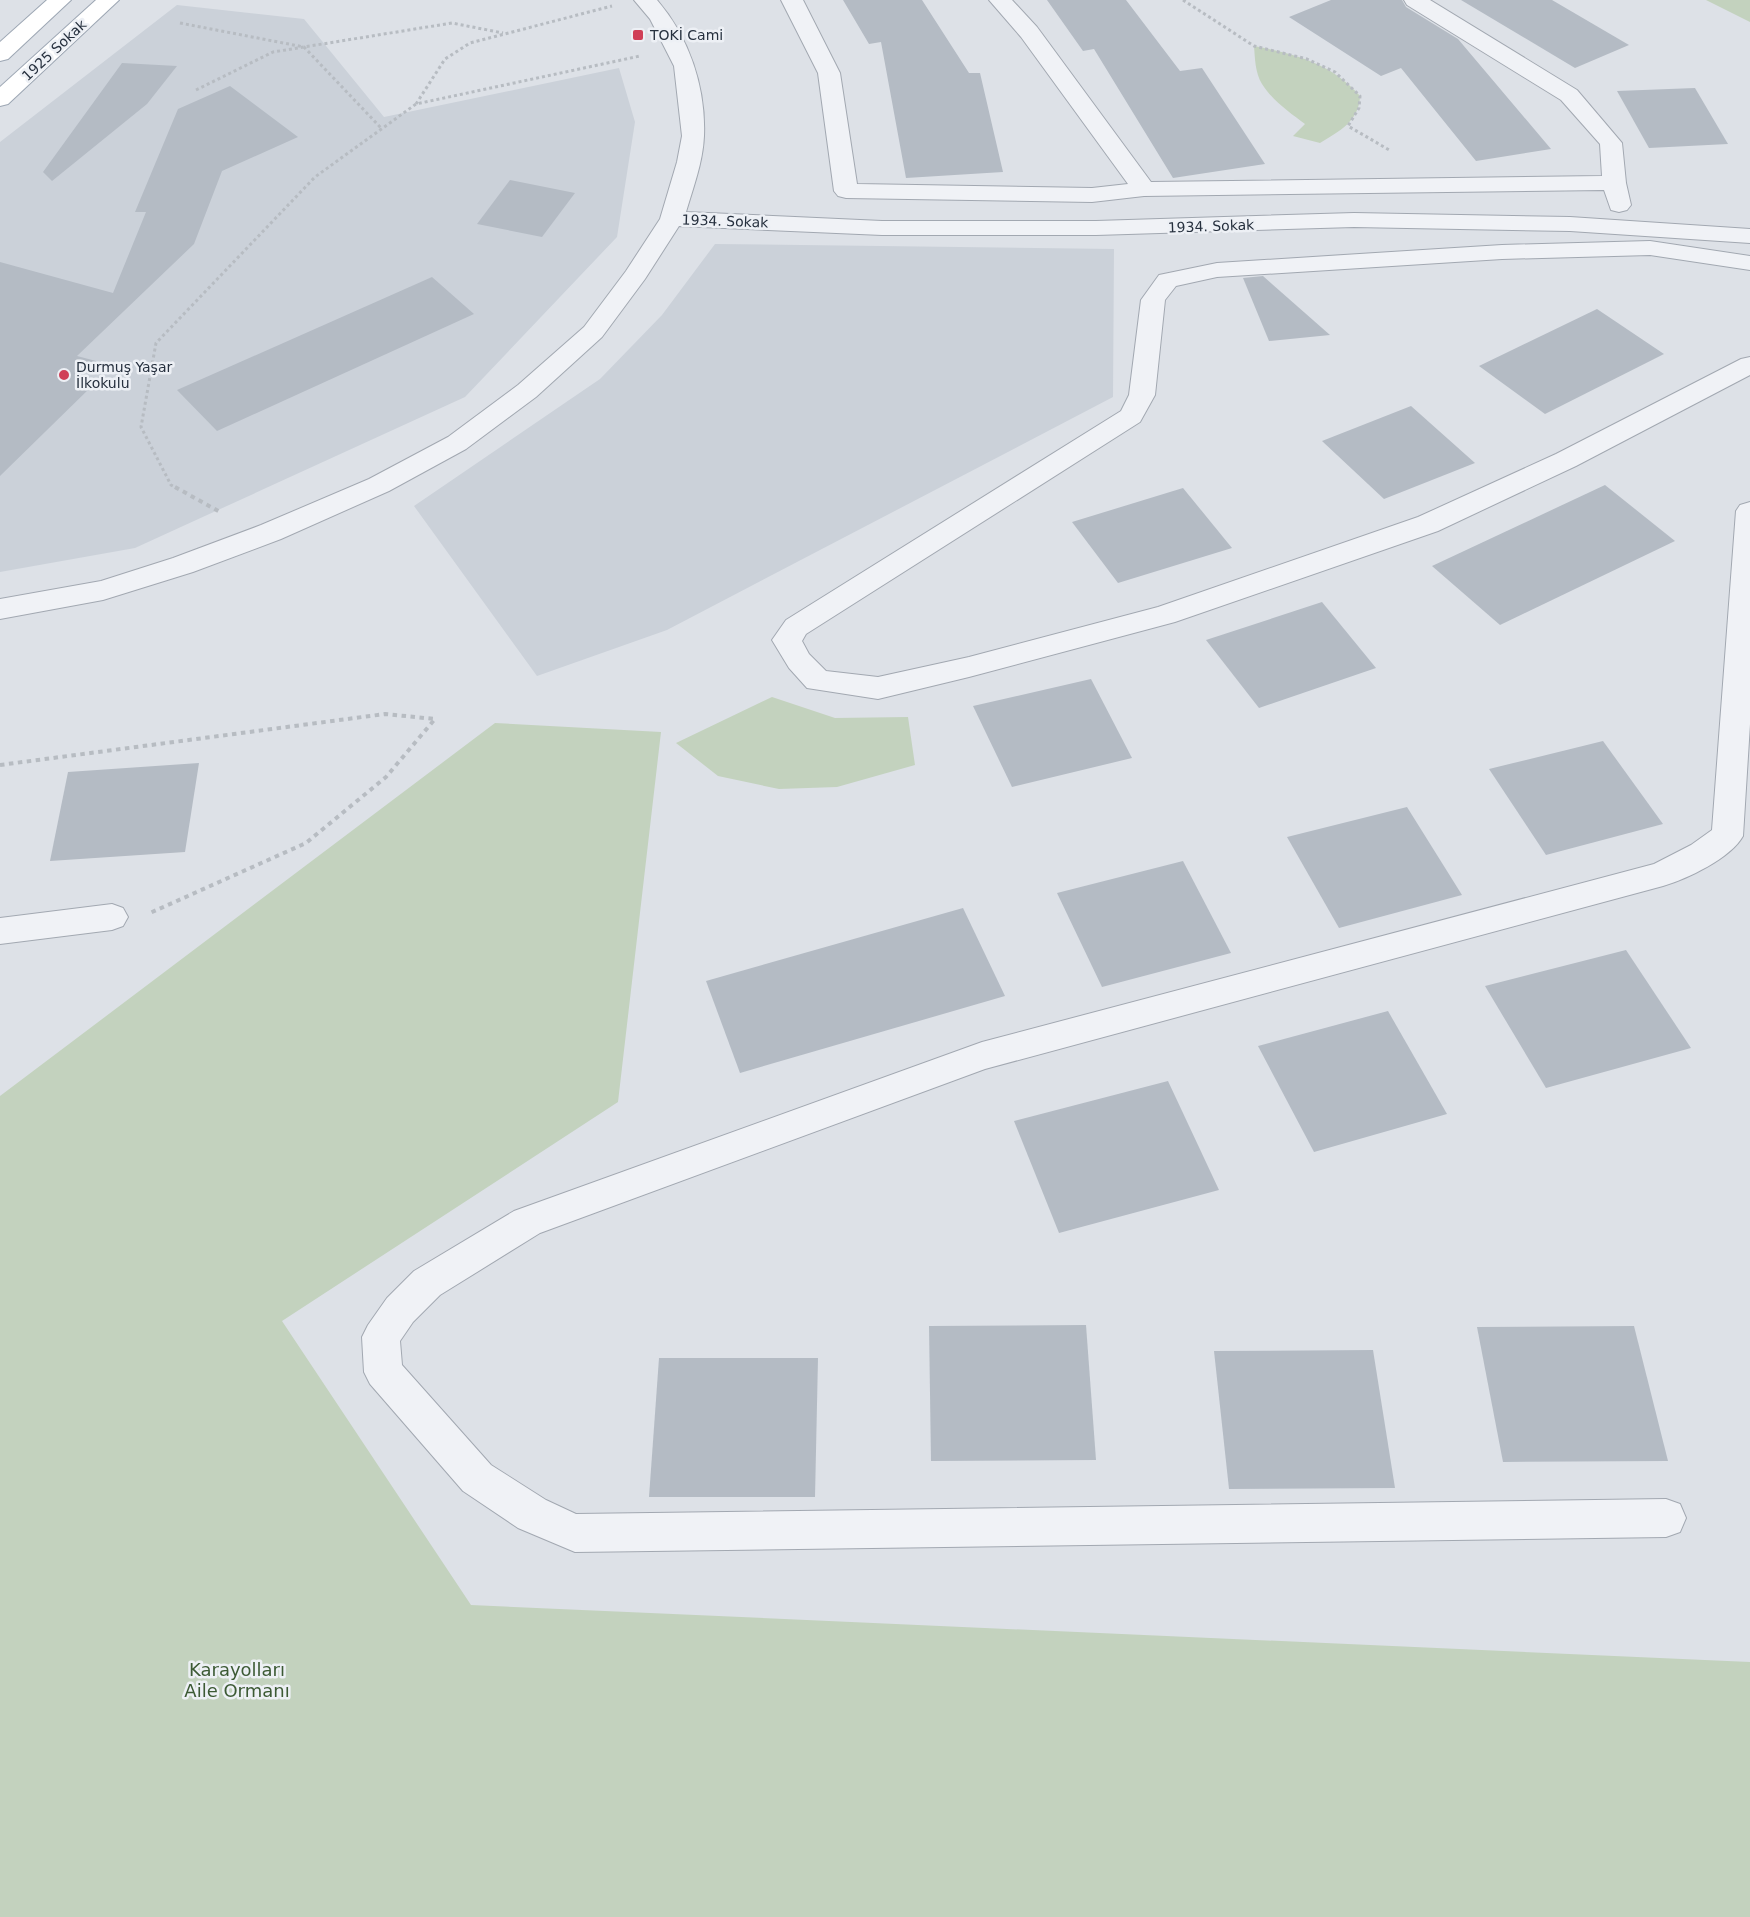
<svg xmlns="http://www.w3.org/2000/svg" width="1750" height="1917" font-family="'DejaVu Sans',sans-serif">
	<style>
		.built { fill: #cbd1d9 }
		.green { fill: #c3d2be }
		.building { fill: #b4bbc4 }
		.lines { fill: none; stroke-linecap: round; stroke-linejoin: round }
		.minor-casing { stroke: #a2a8b1; stroke-width: 2 }
		.major-casing { stroke: #9ca6b3; stroke-width: 2 }
		.path-far1 { stroke: #b7bcc2; stroke-width: 3; stroke-dasharray: 3 3; stroke-linecap: butt }
		.path { stroke: #b7bcc2; stroke-width: 4; stroke-dasharray: 4.5 4.5; stroke-linecap: butt }
		.minor { fill: #f0f2f6; fill-rule: evenodd }
		.major { fill: #fff; fill-rule: evenodd }
		.poi-dot { fill: #d03f57; stroke: #edf0f5; stroke-width: 2 }
		.labels { text-anchor: middle; stroke-width: 5; stroke-linejoin: round; paint-order: stroke }
		.far-poi-label { font-size: 14px; fill: #26303e; stroke: #edf0f5; text-anchor: start }
		.far-street-label { font-size: 14px; fill: #26303e; stroke: #edf0f5 }
		.near-park-label { font-size: 18px; fill: #3c5a34; stroke: #edf0f5 }
	</style>
	<rect width="100%" height="100%" fill="#dde1e7"/>
	<g class="built">
		<polygon points="177,5 304,19 384,117 619,68 635,122 617,237 465,397 135,548 0,572 0,142"/>
		<polygon points="715,244 1114,249 1113,397 667,630 537,676 414,506 600,379 662,315"/>
	</g>
	<g class="green">
		<polygon points="1706,0 1750,0 1750,22"/>
		<path d="M1254 46C1295 54 1331 63 1360 96 1359 121 1340 131 1320 143L1293 136 1305 124C1290 113 1272 100 1262 84 1255 73 1255 58 1254 46Z"/>
		<polygon points="772,697 835,718 908,717 915,765 837,787 779,789 718,776 676,743"/>
		<polygon points="495,723 661,732 618,1102 282,1321 471,1605 1750,1662 1750,1917 0,1917 0,1096"/>
	</g>
	<g class="building">
		<polygon points="843,0 922,0 969,73 980,73 1003,172 906,178 881,42 869,44"/>
		<polygon points="1047,0 1126,0 1180,71 1202,68 1265,164 1173,178 1094,49 1083,51"/>
		<polygon points="1331,0 1402,0 1406,7 1458,39 1551,149 1476,161 1401,68 1381,76 1289,17"/>
		<polygon points="1461,0 1552,0 1629,45 1575,68"/>
		<polygon points="122,63 177,66 147,104 52,181 43,172"/>
		<polygon points="230,86 298,137 222,171 194,244 77,356 96,361 75,382 91,387 0,476 0,262 113,293 146,212 135,212 178,109"/>
		<polygon points="1695,88 1728,144 1649,148 1617,91"/>
		<polygon points="510,180 575,193 542,237 477,224"/>
		<polygon points="1263,276 1330,335 1269,341 1243,278"/>
		<polygon points="432,277 474,314 217,431 177,390"/>
		<polygon points="1597,309 1664,354 1545,414 1479,366"/>
		<polygon points="1411,406 1475,463 1384,499 1322,441"/>
		<polygon points="1605,485 1675,541 1500,625 1432,566"/>
		<polygon points="1183,488 1232,548 1118,583 1072,522"/>
		<polygon points="1322,602 1376,668 1259,708 1206,640"/>
		<polygon points="1091,679 1132,758 1012,787 973,706"/>
		<polygon points="1603,741 1663,824 1546,855 1489,769"/>
		<polygon points="199,763 185,852 50,861 68,772"/>
		<polygon points="1407,807 1462,895 1339,928 1287,837"/>
		<polygon points="1183,861 1231,953 1102,987 1057,893"/>
		<polygon points="963,908 1005,996 740,1073 706,981"/>
		<polygon points="1626,950 1691,1048 1546,1088 1485,986"/>
		<polygon points="1388,1011 1447,1114 1314,1152 1258,1046"/>
		<polygon points="1168,1081 1219,1190 1059,1233 1014,1121"/>
		<polygon points="1086,1325 1096,1460 931,1461 929,1326"/>
		<polygon points="1634,1326 1668,1461 1503,1462 1477,1327"/>
		<polygon points="1373,1350 1395,1488 1229,1489 1214,1351"/>
		<polygon points="659,1358 818,1358 815,1497 649,1497"/>
	</g>
	<g class="lines">
		<defs>
			<g id="minor">
				<path d="M634 0H657C689 37 706 87 704 136 703 162 693 188 686 212L882 221H1096L1354 213 1570 217 1750 229V243L1570 231 1354 227 1096 235H882L679 226 645 279 602 337 536 397 466 449 389 491 281 539 193 572 103 600 0 619V599L101 581 173 558 261 525 369 479 448 437 518 385 584 327 626 271 660 219 677 162 682 136 674 66 650 19Z"/>
				<polygon points="781,0 803,0 840,73 857,184 1092,188 1128,184 1021,37 989,0 1012,0 1037,27 1151,182 1602,176 1600,144 1561,100 1407,5 1404,0 1430,0 1577,90 1622,143 1626,183 1631,205 1627,210 1619,212 1611,210 1604,190 1144,196 1092,202 846,198 838,196 834,191 818,73"/>
				<polygon points="1650,241 1750,256 1750,270 1650,255 1502,259 1217,277 1176,286 1165,300 1155,395 1140,422 806,634 802,641 809,654 826,671 878,677 969,657 1158,607 1418,517 1556,454 1741,359 1750,357 1750,375 1576,466 1438,531 1175,622 969,677 878,699 807,688 789,668 772,640 786,620 1121,411 1129,395 1141,300 1159,275 1217,263 1502,245"/>
				<path d="M1750 502V724L1743 836C1731 858 1687 879 1663 886L985 1069 540 1233 440 1295 413 1322 400 1341 402 1365 491 1465 546 1500 576 1514 1666 1499 1680 1504 1686 1518 1680 1532 1666 1537 575 1552 518 1528 463 1491 370 1384 364 1372 362 1337 368 1325 387 1298 414 1271 514 1211 982 1042 1654 864 1691 845 1712 830 1736 511 1740 505Z"/>
				<polygon points="112,904 123,908 128,917 123,926 112,930 0,944 0,918"/>
			</g>
			<g id="major">
				<polygon points="47,0 71,0 8,59 0,61 0,42"/>
				<polygon points="96,0 119,0 8,104 0,106 0,87"/>
			</g>
		</defs>
		<use href="#minor" class="minor-casing"/>
		<use href="#major" class="major-casing"/>
		<g class="path-far1">
			<polyline points="1183,0 1254,46 1307,59 1335,72 1360,96 1359,108 1348,126 1391,151"/>
			<polyline points="180,23 304,47 382,129"/>
			<polyline points="196,90 273,52 452,23 503,33"/>
			<polyline points="416,104 445,59 470,43 612,6"/>
			<polyline points="178,489 171,485 141,427 156,343 315,177 416,104 640,56"/>
		</g>
		<g class="path">
			<polyline points="175,487 220,512"/>
			<polyline points="0,765 385,714 435,719 386,777 306,843 150,913"/>
		</g>
		<use href="#minor" class="minor"/>
		<use href="#major" class="major"/>
	</g>
	<g class="poi-dot">
		<rect x="632" y="29" width="12" height="12" rx="3"/>
		<circle cx="64" cy="375" r="6"/>
	</g>
	<g class="labels">
		<g class="far-poi-label">
			<text x="650" y="40">TOKİ Cami</text>
			<text x="76" y="372">Durmuş Yaşar<tspan x="76" dy="16">İlkokulu</tspan></text>
		</g>
		<g class="far-street-label">
			<text transform="translate(54 50) rotate(-43)" y="5">1925 Sokak</text>
			<text transform="translate(725 221) rotate(2)" y="5">1934. Sokak</text>
			<text transform="translate(1211 226) rotate(-2)" y="5">1934. Sokak</text>
		</g>
		<g class="near-park-label">
			<text x="237" y="1676">Karayolları<tspan x="237" dy="21">Aile Ormanı</tspan></text>
		</g>
	</g>
</svg>
